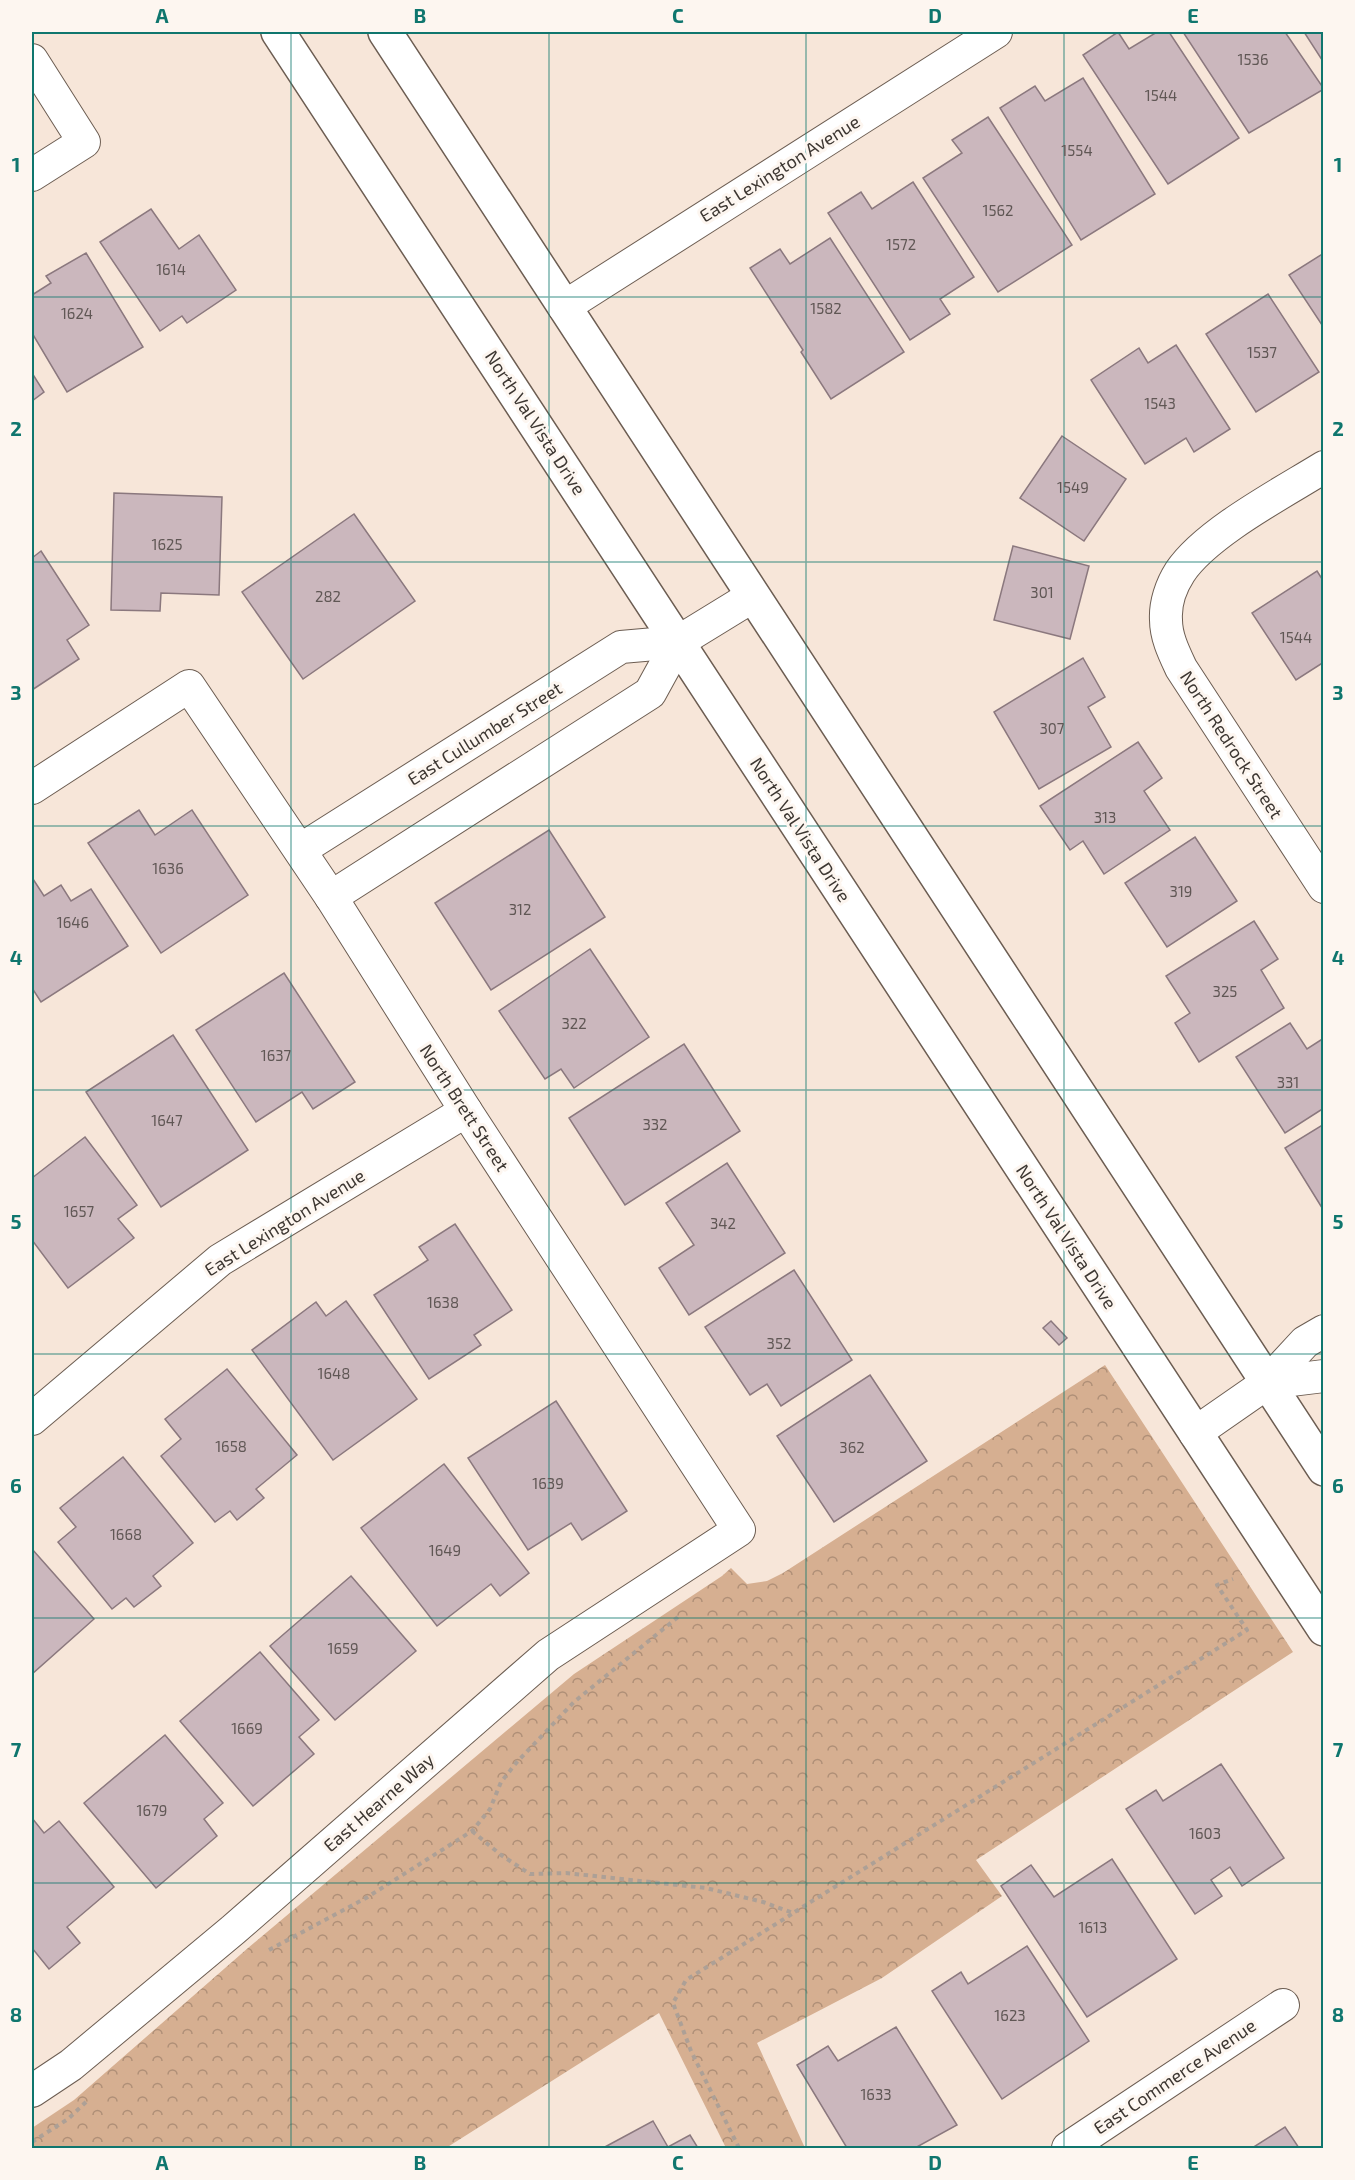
<svg xmlns="http://www.w3.org/2000/svg" width="1355" height="2180" font-family="'Exo 2',sans-serif">
	<style>
		.park { fill: url(#park-crowns) }
		.building { fill: #cbb7bd; stroke: #8b787e; stroke-width: 1.5 }
		.lines { fill: none; stroke-linecap: round; stroke-linejoin: round }
		.minor-casing { stroke: #6c5d52; stroke-width: 34 }
		.secondary-casing { stroke: #6c5d52; stroke-width: 36 }
		.path { stroke: #ada096; stroke-width: 4; stroke-dasharray: 4.5 4.5; stroke-linecap: butt }
		.minor { stroke: #fff; stroke-width: 32 }
		.secondary { stroke: #fff; stroke-width: 33 }
		.grid { fill: none; stroke: #0f766e; stroke-width: 1.5; stroke-opacity: 0.55 }
		.labels { text-anchor: middle; stroke-width: 6; stroke-linejoin: round; paint-order: stroke }
		.number-label { font-size: 15px; fill: #605755 }
		.street-label { font-size: 18px; fill: #3d3732; stroke: #fdf6f0 }
		.neatline { fill: none; stroke: #0f766e; stroke-width: 2 }
		.grid-label { font-size: 20px; text-anchor: middle; font-weight: bold; fill: #0f766e }
	</style>
	<defs>
		<pattern id="park-crowns" width="20" height="18" patternUnits="userSpaceOnUse" patternTransform="scale(1.5)"><rect width="20" height="18" fill="#d6af91"/><path d="M2 6a3 3 0 1 1 6 0M12 15a3 3 0 1 1 6 0" fill="none" stroke="#af8f77"/></pattern>
	</defs>
	<rect width="100%" height="100%" fill="#f7e6d9"/>
	<polygon class="park" points="1105,1365 1293,1652 976,1860 1002,1896 882,1978 757,2043 805,2148 726,2148 659,2013 446,2148 32,2148 32,2128 74,2100 248,1948 574,1674 722,1576 731,1568 747,1584 767,1581 783,1573"/>
	<g class="building">
		<polygon points="1118,32 1129,49 1157,32 1169,32 1239,138 1168,184 1083,55"/>
		<polygon points="1183,32 1285,32 1324,89 1249,133"/>
		<polygon points="1304,32 1324,32 1324,63"/>
		<polygon points="1083,78 1155,194 1081,240 1000,108 1035,86 1045,101"/>
		<polygon points="988,117 1072,245 998,292 923,178 962,153 952,140"/>
		<polygon points="913,182 974,277 940,299 950,314 910,340 828,213 861,192 872,209"/>
		<polygon points="151,209 179,249 199,235 236,290 187,323 182,316 160,331 100,242"/>
		<polygon points="830,238 904,352 831,399 801,352 803,350 750,268 780,249 790,264"/>
		<polygon points="86,253 143,347 67,392 32,333 32,295 51,283 46,276"/>
		<polygon points="1324,253 1324,328 1289,275"/>
		<polygon points="1268,294 1319,372 1256,412 1206,334"/>
		<polygon points="1176,345 1230,429 1194,452 1186,438 1145,464 1091,380 1139,348 1148,363"/>
		<polygon points="32,373 44,392 32,401"/>
		<polygon points="1062,436 1126,479 1084,541 1020,498"/>
		<polygon points="114,493 222,497 219,595 161,593 160,611 111,610"/>
		<polygon points="354,514 415,601 303,679 242,592"/>
		<polygon points="1013,546 1089,566 1070,639 994,620"/>
		<polygon points="41,551 89,625 67,640 79,659 32,690 32,558"/>
		<polygon points="1317,571 1324,582 1324,662 1296,680 1252,613"/>
		<polygon points="1083,658 1105,697 1088,707 1111,747 1039,789 994,712"/>
		<polygon points="1138,742 1162,778 1144,791 1170,830 1104,874 1083,841 1070,850 1040,806"/>
		<polygon points="139,810 155,835 192,810 248,895 161,953 88,843"/>
		<polygon points="549,830 605,917 491,990 435,903"/>
		<polygon points="1195,837 1237,901 1167,947 1125,883"/>
		<polygon points="33,879 44,896 61,885 71,901 91,889 128,946 41,1002 32,988 32,880"/>
		<polygon points="1254,921 1278,959 1261,970 1284,1008 1199,1062 1175,1023 1190,1013 1166,976"/>
		<polygon points="590,949 649,1037 574,1088 561,1069 545,1079 499,1011"/>
		<polygon points="284,973 355,1082 313,1109 302,1092 256,1122 196,1030"/>
		<polygon points="1290,1023 1307,1049 1324,1038 1324,1108 1285,1133 1236,1057"/>
		<polygon points="173,1035 248,1150 161,1207 86,1092"/>
		<polygon points="684,1044 740,1131 625,1205 569,1118"/>
		<polygon points="1324,1124 1324,1211 1285,1148"/>
		<polygon points="85,1137 137,1205 118,1219 134,1238 68,1288 32,1240 32,1178"/>
		<polygon points="727,1163 785,1253 689,1315 659,1268 694,1245 666,1203"/>
		<polygon points="455,1224 512,1310 474,1335 481,1345 429,1379 374,1295 428,1260 419,1247"/>
		<polygon points="794,1270 852,1360 781,1406 767,1384 750,1395 705,1327"/>
		<polygon points="346,1301 417,1399 333,1460 252,1350 316,1302 326,1316"/>
		<polygon points="1051,1321 1067,1338 1059,1345 1043,1328"/>
		<polygon points="227,1369 297,1455 256,1489 264,1498 237,1520 230,1511 215,1522 161,1456 181,1439 165,1419"/>
		<polygon points="870,1375 927,1461 834,1522 777,1436"/>
		<polygon points="556,1401 627,1511 582,1540 571,1523 528,1550 468,1458"/>
		<polygon points="123,1457 193,1543 153,1576 161,1586 134,1607 126,1598 112,1609 58,1542 76,1527 60,1508"/>
		<polygon points="444,1464 529,1573 500,1596 491,1584 437,1626 361,1528"/>
		<polygon points="32,1549 94,1619 32,1674"/>
		<polygon points="351,1576 416,1651 335,1720 270,1646"/>
		<polygon points="260,1652 319,1720 299,1737 314,1754 253,1806 180,1721"/>
		<polygon points="165,1735 223,1803 204,1819 217,1836 156,1888 84,1803"/>
		<polygon points="1221,1764 1284,1858 1242,1886 1230,1867 1211,1880 1222,1896 1195,1914 1126,1809 1156,1790 1163,1801"/>
		<polygon points="32,1818 44,1833 59,1821 114,1887 67,1927 80,1943 49,1969 32,1948"/>
		<polygon points="1112,1859 1177,1959 1087,2017 1001,1886 1031,1865 1054,1897"/>
		<polygon points="1027,1946 1089,2041 1002,2099 932,1991 961,1972 968,1984"/>
		<polygon points="896,2027 957,2125 915,2148 847,2148 797,2065 828,2046 838,2061"/>
		<polygon points="653,2121 668,2147 690,2135 698,2148 603,2148"/>
		<polygon points="1285,2127 1299,2148 1252,2148"/>
	</g>
	<g class="lines">
		<defs>
			<g id="minor">
				<polyline points="32,60 84,142 32,175"/>
				<polyline points="564,307 996,32"/>
				<path d="M1324 467C1282 493 1206 533 1180 572 1171 586 1165 604 1166 620 1166 637 1174 653 1181 668L1324 887"/>
				<polyline points="32,788 189,686 331,897 466,1111 739,1530 548,1655 233,1930 71,2065 32,2091"/>
				<polyline points="300,850 621,647 678,642 753,596"/>
				<polyline points="331,897 650,693 678,642"/>
				<polyline points="1267,1383 1324,1376"/>
				<polyline points="32,1419 220,1260 466,1111"/>
				<polyline points="1195,1433 1267,1383 1305,1342 1324,1331"/>
				<polyline points="1068,2148 1283,2005"/>
			</g>
			<g id="secondary">
				<polyline points="278,32 1324,1629"/>
				<polyline points="385,32 1324,1469"/>
			</g>
		</defs>
		<use href="#minor" class="minor-casing"/>
		<use href="#secondary" class="secondary-casing"/>
		<g class="path">
			<polyline points="472,1831 501,1855 530,1874 566,1873 706,1888 763,1902 793,1913 1247,1630 1217,1585 1233,1579"/>
			<polyline points="269,1950 366,1898 472,1831 490,1809 501,1782 517,1762 574,1702 678,1617"/>
			<polyline points="32,2142 68,2119 86,2102"/>
			<polyline points="739,2148 691,2051 673,2003 686,1980 792,1914"/>
		</g>
		<use href="#minor" class="minor"/>
		<use href="#secondary" class="secondary"/>
	</g>
	<path class="grid" d="M291 32V2148M549 32V2148M806 32V2148M1064 32V2148M32 297H1324M32 562H1324M32 826H1324M32 1090H1324M32 1354H1324M32 1618H1324M32 1883H1324"/>
	<g class="labels">
		<g class="number-label">
			<text x="1253" y="65">1536</text>
			<text x="1161" y="101">1544</text>
			<text x="1077" y="156">1554</text>
			<text x="998" y="216">1562</text>
			<text x="901" y="250">1572</text>
			<text x="171" y="275">1614</text>
			<text x="826" y="314">1582</text>
			<text x="77" y="319">1624</text>
			<text x="1262" y="358">1537</text>
			<text x="1160" y="409">1543</text>
			<text x="1073" y="493">1549</text>
			<text x="167" y="550">1625</text>
			<text x="1042" y="598">301</text>
			<text x="328" y="602">282</text>
			<text x="1296" y="643">1544</text>
			<text x="1052" y="734">307</text>
			<text x="1105" y="823">313</text>
			<text x="168" y="874">1636</text>
			<text x="1181" y="897">319</text>
			<text x="520" y="915">312</text>
			<text x="73" y="928">1646</text>
			<text x="1225" y="997">325</text>
			<text x="574" y="1029">322</text>
			<text x="276" y="1061">1637</text>
			<text x="1288" y="1088">331</text>
			<text x="167" y="1126">1647</text>
			<text x="655" y="1130">332</text>
			<text x="79" y="1217">1657</text>
			<text x="723" y="1229">342</text>
			<text x="443" y="1308">1638</text>
			<text x="779" y="1349">352</text>
			<text x="334" y="1379">1648</text>
			<text x="231" y="1452">1658</text>
			<text x="852" y="1453">362</text>
			<text x="548" y="1489">1639</text>
			<text x="126" y="1540">1668</text>
			<text x="445" y="1556">1649</text>
			<text x="343" y="1654">1659</text>
			<text x="247" y="1734">1669</text>
			<text x="152" y="1816">1679</text>
			<text x="1205" y="1839">1603</text>
			<text x="1093" y="1933">1613</text>
			<text x="1010" y="2021">1623</text>
			<text x="876" y="2100">1633</text>
		</g>
		<g class="street-label">
			<text transform="translate(780 169) rotate(-32)" y="6">East Lexington Avenue</text>
			<text transform="translate(535 423) rotate(57)" y="6">North Val Vista Drive</text>
			<text transform="translate(485 734) rotate(-32)" y="6">East Cullumber Street</text>
			<text transform="translate(1231 745) rotate(57)" y="6">North Redrock Street</text>
			<text transform="translate(800 830) rotate(57)" y="6">North Val Vista Drive</text>
			<text transform="translate(464 1108) rotate(57)" y="6">North Brett Street</text>
			<text transform="translate(285 1223) rotate(-32)" y="6">East Lexington Avenue</text>
			<text transform="translate(1066 1237) rotate(57)" y="6">North Val Vista Drive</text>
			<text transform="translate(379 1803) rotate(-41)" y="6">East Hearne Way</text>
			<text transform="translate(1175 2077) rotate(-34)" y="6">East Commerce Avenue</text>
		</g>
	</g>
	<rect width="1355" height="2180" fill="none" stroke="#fdf6f0" stroke-width="66"/>
	<rect x="33" y="33" width="1289" height="2114" class="neatline"/>
	<g class="grid-label">
		<text x="162" y="23">A</text>
		<text x="420" y="23">B</text>
		<text x="678" y="23">C</text>
		<text x="935" y="23">D</text>
		<text x="1193" y="23">E</text>
		<text x="16" y="172">1</text>
		<text x="1338" y="172">1</text>
		<text x="16" y="436">2</text>
		<text x="1338" y="436">2</text>
		<text x="16" y="700">3</text>
		<text x="1338" y="700">3</text>
		<text x="16" y="965">4</text>
		<text x="1338" y="965">4</text>
		<text x="16" y="1229">5</text>
		<text x="1338" y="1229">5</text>
		<text x="16" y="1493">6</text>
		<text x="1338" y="1493">6</text>
		<text x="16" y="1757">7</text>
		<text x="1338" y="1757">7</text>
		<text x="16" y="2022">8</text>
		<text x="1338" y="2022">8</text>
		<text x="162" y="2170">A</text>
		<text x="420" y="2170">B</text>
		<text x="678" y="2170">C</text>
		<text x="935" y="2170">D</text>
		<text x="1193" y="2170">E</text>
	</g>
</svg>
